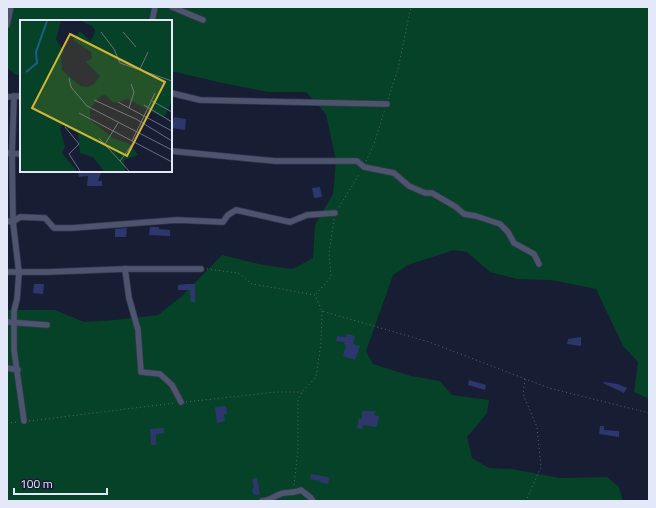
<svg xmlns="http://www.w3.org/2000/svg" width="656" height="508" font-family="'Titillium Web',sans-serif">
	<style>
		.green { fill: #064227 }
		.building { fill: #2d376e }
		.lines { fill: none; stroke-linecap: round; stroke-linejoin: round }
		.minor-casing { stroke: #35384b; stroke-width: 7 }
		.path { stroke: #5f6478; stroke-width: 1; stroke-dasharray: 1 3; stroke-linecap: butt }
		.minor { stroke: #4d546e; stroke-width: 5.5 }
		.inset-river { fill: none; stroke: #195f89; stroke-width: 2 }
		.inset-road { fill: none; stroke: #696f82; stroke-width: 1 }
		.view { fill: #d2b736; fill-opacity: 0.15; stroke: #d2b736; stroke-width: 2 }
		.inset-edge { fill: none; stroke: #e4e9f9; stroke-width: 2 }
	</style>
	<rect width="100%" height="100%" fill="#171d33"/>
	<polygon class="green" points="7,7 649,7 649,399 634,392 638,362 623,346 596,289 551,280 517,279 490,272 467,252 454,250 408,265 393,275 366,351 373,364 411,376 440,381 452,395 489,400 487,413 467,437 472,458 489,468 512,469 560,478 607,477 619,487 623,501 7,501 7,310 55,310 84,322 115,320 158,315 182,296 222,255 263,265 293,269 313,258 315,225 333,194 336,161 326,114 306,92 269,92 222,83 171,71 171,21 21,21 21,74 16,75 7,68"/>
	<g class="building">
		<polygon points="174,117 186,119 185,130 172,128"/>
		<polygon points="89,171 102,171 98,181 102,181 102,186 87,186 88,176 79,177 78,172"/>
		<polygon points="320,187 322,197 314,198 312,188"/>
		<polygon points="150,227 159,227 159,229 170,230 170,236 149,235"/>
		<polygon points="127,228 126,237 115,237 115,229"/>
		<polygon points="34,284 44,284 43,294 33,293"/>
		<polygon points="187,284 195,284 195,302 191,302 190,290 178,290 178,285"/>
		<polygon points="347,334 355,336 353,344 360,346 355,360 343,356 346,345 344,344 345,342 336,341 337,336 346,337"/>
		<polygon points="581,337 581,346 567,344 568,339"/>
		<polygon points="469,380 486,385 485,390 468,385"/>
		<polygon points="604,382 618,384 627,388 624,393 603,383"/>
		<polygon points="226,406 227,414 224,414 225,421 217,423 215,407"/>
		<polygon points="362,411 376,411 374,415 379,416 377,427 363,425 362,429 357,428 359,418 362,419"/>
		<polygon points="600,426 604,426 604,430 619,431 619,437 599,434"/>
		<polygon points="164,428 164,433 156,434 156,445 151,445 150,429"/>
		<polygon points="311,474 328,477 328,478 329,479 328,484 320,482 321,481 310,479"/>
		<polygon points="257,478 260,494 256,495 255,494 253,494 252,489 254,488 252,479"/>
	</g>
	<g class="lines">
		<defs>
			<g id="minor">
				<polyline points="172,7 203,20"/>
				<polyline points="152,21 155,7"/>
				<polyline points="7,25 11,7"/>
				<polyline points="171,93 200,100 387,104"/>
				<polyline points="14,96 12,154 13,222 19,273 17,299 14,311 14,350 24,421"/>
				<polyline points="7,97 21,96"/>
				<polyline points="171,151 275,161 357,161 364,167 394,173 409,186 425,193 432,193 456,207 464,214 476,216 500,224 508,232 514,243 534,254 539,264"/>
				<polyline points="7,153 21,154"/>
				<polyline points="7,221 13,222 20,217 45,218 54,228 72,228 177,220 223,222 228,215 236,210 290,222 307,215 335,213"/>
				<polyline points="125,269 129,298 138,330 141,372 160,374 172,385 181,402"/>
				<polyline points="7,272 47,272 125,269 201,269"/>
				<polyline points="7,322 47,325"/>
				<polyline points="7,368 18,370"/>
				<path d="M262 501C272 500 277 494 284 493 290 492 295 493 301 490L311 498 313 501"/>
			</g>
		</defs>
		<use href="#minor" class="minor-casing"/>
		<g class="path">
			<polyline points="388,99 398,69 411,7"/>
			<polyline points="366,161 374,144 385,109"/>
			<polyline points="339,207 360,173"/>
			<polyline points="207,269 238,273 252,284 315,295 322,311 429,342 549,388 649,413"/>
			<polyline points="316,294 331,277 329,253 334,219"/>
			<polyline points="525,379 523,394 537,427 541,467 526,501"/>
			<polyline points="186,402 276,392 302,392"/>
			<polyline points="29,421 175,403"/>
			<polyline points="7,423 18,422"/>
			<polyline points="294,485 298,450 298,400 302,392 316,377 321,343 322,311"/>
		</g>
		<use href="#minor" class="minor"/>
	</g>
	<g transform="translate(20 20)">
		<rect width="152" height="152" fill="#171d33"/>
		<path d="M0 1H41L36 19 44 32 41 36 42 50 60 66 68 67 74 64 80 56 66 42 72 38 71 32 53 20 60 11 70 21 74 15 75 10 72 6 61 1H152V81L146 94 143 97 134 93 108 79 94 83 85 75 81 76 70 88V100L93 118 110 124 118 135 104 140 105 151H84L73 137 60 133 58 113 42 105 40 108 45 127 42 133 57 151H0Z" fill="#064227"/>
		<path class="inset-river" d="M6 52 17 43 16 32 27 1"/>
		<path class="inset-road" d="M81 12 94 29 100 43 152 61M103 12 116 27M120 49 128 32M49 58 51 67 67 86 152 130M74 80 116 99 152 121M132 81 152 92M98 82 152 111M124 85 152 102M109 88 114 72 111 64M59 93 152 142M45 107 59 124 49 134 60 151M79 118 109 151M112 121 135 73M85 124 98 103M100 141 114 122"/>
		<path class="view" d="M50 14 145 62 107 136 12 88Z"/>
		<rect width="152" height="152" class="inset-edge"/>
	</g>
	<rect width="656" height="508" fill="none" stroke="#e4e9f9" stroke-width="16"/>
	<path d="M14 488v6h93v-6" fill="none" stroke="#e4e9f9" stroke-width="2"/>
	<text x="20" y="488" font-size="12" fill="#e4e9f9" stroke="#171d33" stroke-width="3" paint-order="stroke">100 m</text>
</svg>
